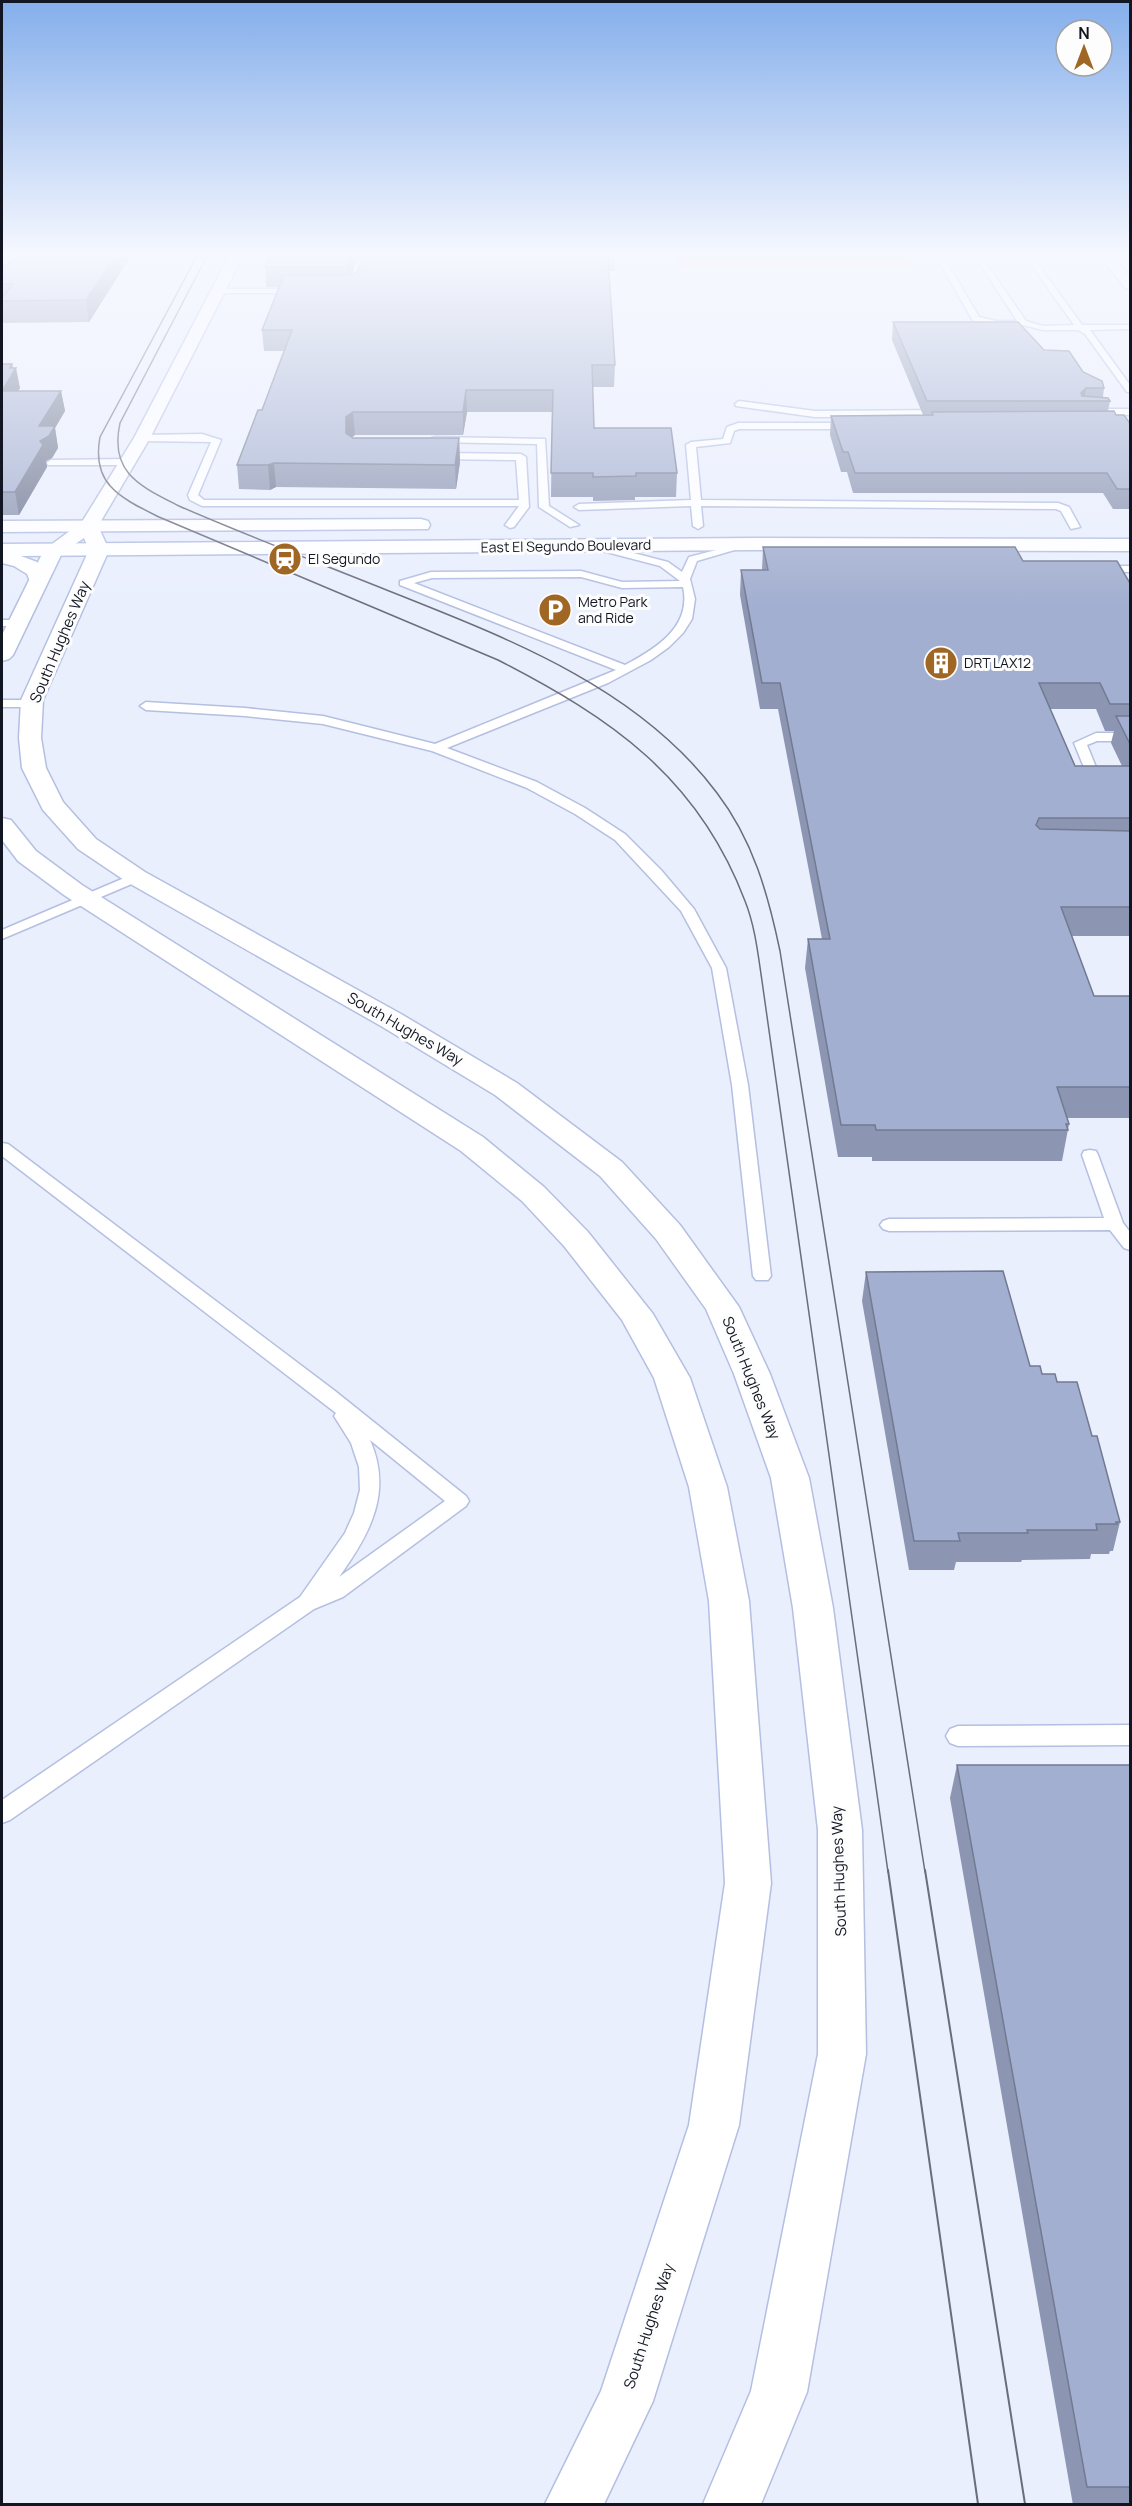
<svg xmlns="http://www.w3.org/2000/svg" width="1132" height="2506" font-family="Manrope,sans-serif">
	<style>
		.green { fill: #f7c493 }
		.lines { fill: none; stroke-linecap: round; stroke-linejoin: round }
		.service-casing { stroke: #b4bfe1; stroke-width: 3 }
		.tertiary-casing { stroke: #b4bfe1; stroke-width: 3 }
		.secondary-casing { stroke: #b4bfe1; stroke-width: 3 }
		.service { fill: #fff; fill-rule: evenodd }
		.tertiary { fill: #fff; fill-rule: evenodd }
		.secondary { fill: #fff; fill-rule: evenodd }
		.tram-far1 { stroke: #6a6e7b; stroke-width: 1.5 }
		.tram { stroke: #6a6e7b; stroke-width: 2 }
		.wall { fill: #8c96b3; fill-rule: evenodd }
		.shaded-wall { fill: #727a92 }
		.building { fill: #a3afd0; stroke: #727a92; stroke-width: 1.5 }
		.labels { text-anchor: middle; stroke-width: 6; stroke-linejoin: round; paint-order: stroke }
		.far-street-label { font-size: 14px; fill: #121622; stroke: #fdfdfd }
		.far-poi-label { font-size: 14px; fill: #121622; stroke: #fdfdfd; text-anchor: start }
		.street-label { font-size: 15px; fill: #121622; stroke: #fdfdfd }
	</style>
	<rect width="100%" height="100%" fill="#eaeffe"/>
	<polygon class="green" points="675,256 907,256 914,268 677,268"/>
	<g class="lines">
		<defs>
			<g id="service">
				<polygon points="936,256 943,256 979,317 996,321 1017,321 975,256 981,256 1026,321 1043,326 1074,325 1025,256 1032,256 1082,325 1130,325 1130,329 1090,330 1130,385 1130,392 1127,392 1085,334 1078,330 1043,330 1023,325 996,325 973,321"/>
				<polygon points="218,289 300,289 304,291 300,293 215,293 214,291"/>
				<polygon points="739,401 815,411 946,410 950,413 946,416 815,417 736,406 735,404"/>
				<polygon points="1090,409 1130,409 1130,415 1087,414 1086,412"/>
				<polygon points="738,423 856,423 861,426 856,429 739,429 734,431 730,443 696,447 701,500 1058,503 1069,507 1080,527 1071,529 1061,511 1056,509 701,506 703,526 698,529 693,526 691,506 579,510 574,507 579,504 691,500 686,445 691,442 723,439 727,427"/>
				<polygon points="202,434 221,440 198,495 204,500 519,500 516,460 437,459 432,456 437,453 521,454 526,457 529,507 514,527 510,528 505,525 519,506 202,506 190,500 188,495 211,442 142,441 137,438 142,435"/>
				<polygon points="435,437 545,439 549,506 579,525 570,527 539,507 537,444 432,442 432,438"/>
				<polygon points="51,460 127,459 132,462 127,465 48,465 46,463"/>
				<path d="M595 543 668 562 682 572 689 557 743 543 748 546 697 561 690 579 695 599 692 619 683 633 669 647 651 660 608 683 447 748 537 782 585 808 625 834 661 870 694 909 726 968 748 1085 771 1276 768 1280H756L753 1276 732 1085 712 968 681 911 615 840 575 814 527 788 432 751 323 724 245 716 146 710 140 706 146 702 245 708 323 716 435 744 616 670 400 585V581L431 572 581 571 622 582 680 581 660 566 591 548 590 546ZM581 577 622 588 683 587C692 627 655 649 625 665L414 583 432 578Z"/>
				<polygon points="1097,566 1130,566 1130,572 1093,571 1092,569"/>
				<polygon points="2,620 17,620 23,623 17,626 2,626"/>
				<polygon points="32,700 38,704 36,707 2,707 2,700"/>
				<polygon points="1096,733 1130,733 1130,741 1097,741 1087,745 1100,777 1094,781 1088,777 1074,743"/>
				<polygon points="136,873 141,874 143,877 141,880 2,939 2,930"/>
				<path d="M2 1143 8 1144 335 1391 466 1496 469 1501 466 1506 343 1597 314 1609 10 1820 2 1823V1800L300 1597 345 1533 354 1513 360 1490 359 1467 351 1443 334 1416 336 1413 2 1156ZM370 1440 445 1501 339 1577C370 1534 393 1492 370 1440Z"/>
				<polygon points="1090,1150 1096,1151 1098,1155 1123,1223 1130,1232 1130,1250 1124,1248 1110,1230 889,1231 883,1229 880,1225 883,1221 889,1219 1104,1218 1082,1155 1084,1151"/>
				<polygon points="1130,1725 1130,1745 958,1746 950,1743 946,1736 950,1729 958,1726"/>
			</g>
			<g id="tertiary">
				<polygon points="229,256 243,256 150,438 98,526 109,550 43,700 41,738 46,768 63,802 96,839 145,872 401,1014 517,1083 622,1162 680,1225 739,1307 770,1374 809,1478 833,1608 862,1830 866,2054 807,2392 761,2504 703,2504 751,2391 818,2054 818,1830 793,1608 771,1478 734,1374 706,1309 656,1239 600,1176 495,1095 381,1026 127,882 78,849 43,810 22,768 19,738 21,700 89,550 84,538 62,553 13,655 9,659 2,661 2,635 44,550 82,522 134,438"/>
				<polygon points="2,818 11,820 36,851 82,885 483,1137 544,1187 588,1232 653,1314 690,1378 727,1487 749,1601 771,1883 739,2125 653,2401 604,2504 545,2504 601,2391 689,2125 725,1883 709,1601 689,1487 654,1378 622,1320 564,1246 522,1201 461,1151 64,895 18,861 2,840"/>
			</g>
			<g id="secondary">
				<polygon points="1100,256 1113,256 1130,277 1130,289 1125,288"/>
				<polygon points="421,519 428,521 430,525 428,529 2,532 2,521"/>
				<polygon points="752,538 1130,539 1130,551 752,550 21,556 37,562 48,573 45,584 31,584 27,574 14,566 2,563 2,544"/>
			</g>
		</defs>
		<use href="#service" class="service-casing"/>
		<use href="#tertiary" class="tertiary-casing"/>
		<use href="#secondary" class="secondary-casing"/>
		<use href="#service" class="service"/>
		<use href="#tertiary" class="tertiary"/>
		<use href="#secondary" class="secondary"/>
		<g class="tram-far1">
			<path d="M197 256 100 437C91 485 121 498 159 517L498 660C611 718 698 777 745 901 755 926 758 954 762 981L888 1872"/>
			<path d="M207 256 120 423C109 473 140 486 179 506 248 536 319 563 389 591 507 638 638 687 717 793 753 840 768 894 780 951L925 1872"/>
		</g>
		<g class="tram">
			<polyline points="888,1870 978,2504"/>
			<polyline points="925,1870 1025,2504"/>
		</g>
	</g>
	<g class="wall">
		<polygon points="24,256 131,256 89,322 3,323 2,311 2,266"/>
		<polygon points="269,256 358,256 352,275 357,272 363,256 615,256 615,271 609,271 615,365 614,387 592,387 594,428 677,473 676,497 635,497 635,500 593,501 593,497 551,497 552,412 467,412 463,435 355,435 352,437 353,438 459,438 460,462 456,489 276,487 270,490 239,489 237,465 262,410 284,351 264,351 262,330 280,287 266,287 265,267"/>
		<polygon points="893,322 1044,350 1083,372 1104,388 1103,397 1110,401 1108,411 1131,425 1131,509 1113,509 1103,493 853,493 847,472 841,472 830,435 831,416 923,415 892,340"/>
		<polygon points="2,364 13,368 20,388 18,391 61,391 65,411 55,428 58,448 52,458 46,461 47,467 19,515 2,515"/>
		<path d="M763 547 1023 561 1131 585V936H1072L1094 996H1131V1118H1067L1069 1124 1062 1161H872V1157H838L805 968 808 939H822L778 709H760L740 595 741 570H762ZM1050 709H1096L1105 731H1114L1111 743 1122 766H1075Z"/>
		<polygon points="866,1272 1057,1382 1092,1436 1120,1522 1113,1551 1110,1551 1109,1554 1091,1554 1090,1559 1022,1560 1021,1562 956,1562 954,1570 909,1570 862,1301"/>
		<polygon points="957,1765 1131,1765 1131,2505 1073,2505 950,1798"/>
	</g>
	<g class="shaded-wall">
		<polygon points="115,256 131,256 89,322 86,300"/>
		<polygon points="350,256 358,256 347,287 346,267"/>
		<polygon points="12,364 14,372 16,368 20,388 5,411 2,391 10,368"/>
		<polygon points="1086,388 1084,401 1081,393"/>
		<polygon points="466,390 467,412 463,435 463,412"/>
		<polygon points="61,391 65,411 55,428 58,448 52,458 46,461 47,467 19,515 15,492 39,426"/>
		<polygon points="353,412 355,435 348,440 346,433 346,417"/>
		<polygon points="459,438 460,462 456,489 455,465"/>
		<polygon points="274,463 276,487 270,490 268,465"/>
	</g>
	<g class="building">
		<polygon points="24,256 115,256 86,300 2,301 2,298 13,284 2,284 2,266"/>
		<polygon points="269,256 350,256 346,267 265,267"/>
		<polygon points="363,256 608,256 615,365 592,365 594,428 671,428 677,473 636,473 636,476 593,477 593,473 551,473 553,390 466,390 463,412 353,412 346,417 346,433 353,438 459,438 455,465 274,463 268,465 237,465 258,410 262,410 292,330 262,330 284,275 352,275 357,272"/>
		<polygon points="893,322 1018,322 1044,350 1069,351 1083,372 1102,381 1104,388 1086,388 1081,393 1082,396 1108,398 1110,401 927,401"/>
		<polygon points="2,364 12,364 10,368 16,368 2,391"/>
		<polygon points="2,391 61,391 39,426 55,426 49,436 40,441 43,445 15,492 2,492"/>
		<polygon points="1114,411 1116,415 1124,415 1131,425 1131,489 1117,489 1107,473 855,473 848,452 843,452 831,416 933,415 932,412"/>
		<polygon points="763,547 1015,547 1023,561 1117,561 1131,585 1131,704 1110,704 1100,683 1039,683 1075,766 1131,766 1131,818 1039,818 1036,825 1040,829 1131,831 1131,907 1061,907 1094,996 1131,996 1131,1087 1057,1087 1069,1124 1066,1124 1068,1130 876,1130 875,1125 841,1125 808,939 830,939 780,683 762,683 741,570 768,570"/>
		<polygon points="1116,716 1131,716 1131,746"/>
		<polygon points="1003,1271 1030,1366 1040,1366 1042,1374 1055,1374 1057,1382 1077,1382 1092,1436 1097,1436 1120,1522 1116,1522 1117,1524 1096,1524 1097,1530 1027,1530 1028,1533 958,1533 960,1541 914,1541 866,1272"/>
		<polygon points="957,1765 1131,1765 1131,2487 1087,2487"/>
	</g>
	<linearGradient id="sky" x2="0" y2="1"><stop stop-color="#84aeeb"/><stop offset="0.42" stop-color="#f6f8ff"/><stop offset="1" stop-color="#f6f8ff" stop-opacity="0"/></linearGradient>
	<rect width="1132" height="606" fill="url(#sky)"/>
	<defs>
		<symbol id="station-disc" viewBox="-11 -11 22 22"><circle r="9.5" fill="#9f6624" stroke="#fdfdfd"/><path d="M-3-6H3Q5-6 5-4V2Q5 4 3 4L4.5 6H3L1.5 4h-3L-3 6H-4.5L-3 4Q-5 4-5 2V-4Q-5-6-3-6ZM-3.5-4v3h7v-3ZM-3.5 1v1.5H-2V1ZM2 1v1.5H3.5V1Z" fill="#fff"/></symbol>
		<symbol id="parking-disc" viewBox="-11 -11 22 22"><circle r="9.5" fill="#9f6624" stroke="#fdfdfd"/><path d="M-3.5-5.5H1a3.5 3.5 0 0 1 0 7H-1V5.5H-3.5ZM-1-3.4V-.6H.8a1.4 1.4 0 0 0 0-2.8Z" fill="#fff"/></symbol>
		<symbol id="building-disc" viewBox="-11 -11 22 22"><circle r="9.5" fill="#9f6624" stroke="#fdfdfd"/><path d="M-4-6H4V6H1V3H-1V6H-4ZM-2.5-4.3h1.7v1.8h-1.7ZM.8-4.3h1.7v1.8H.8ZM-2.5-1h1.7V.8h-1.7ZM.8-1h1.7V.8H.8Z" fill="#fff"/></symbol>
	</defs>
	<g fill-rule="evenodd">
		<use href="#station-disc" x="266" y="540" width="38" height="38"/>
		<use href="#parking-disc" x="536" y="591" width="38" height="38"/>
		<use href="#building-disc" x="922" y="644" width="38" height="38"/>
	</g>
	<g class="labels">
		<g class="far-street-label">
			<text transform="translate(566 546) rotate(-1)" y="5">East El Segundo Boulevard</text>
		</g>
		<g class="far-poi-label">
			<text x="308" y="564">El Segundo</text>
			<text x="578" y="607">Metro Park<tspan x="578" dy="16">and Ride</tspan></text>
			<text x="964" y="668">DRT LAX12</text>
		</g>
		<g class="street-label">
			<text transform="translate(60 642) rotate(-67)" y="5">South Hughes Way</text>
			<text transform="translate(405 1029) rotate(30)" y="5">South Hughes Way</text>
			<text transform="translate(751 1378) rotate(68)" y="5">South Hughes Way</text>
			<text transform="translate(839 1871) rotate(-92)" y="5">South Hughes Way</text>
			<text transform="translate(649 2326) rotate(-72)" y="5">South Hughes Way</text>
		</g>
	</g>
	<rect width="1132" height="2506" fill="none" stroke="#121622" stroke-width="6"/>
	<g transform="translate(1084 48)"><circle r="28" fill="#fdfdfd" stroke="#9fa1a5" stroke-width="1.5"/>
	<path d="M0-4.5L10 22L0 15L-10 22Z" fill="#9f6624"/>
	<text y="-9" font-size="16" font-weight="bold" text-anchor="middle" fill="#121622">N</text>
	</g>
</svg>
